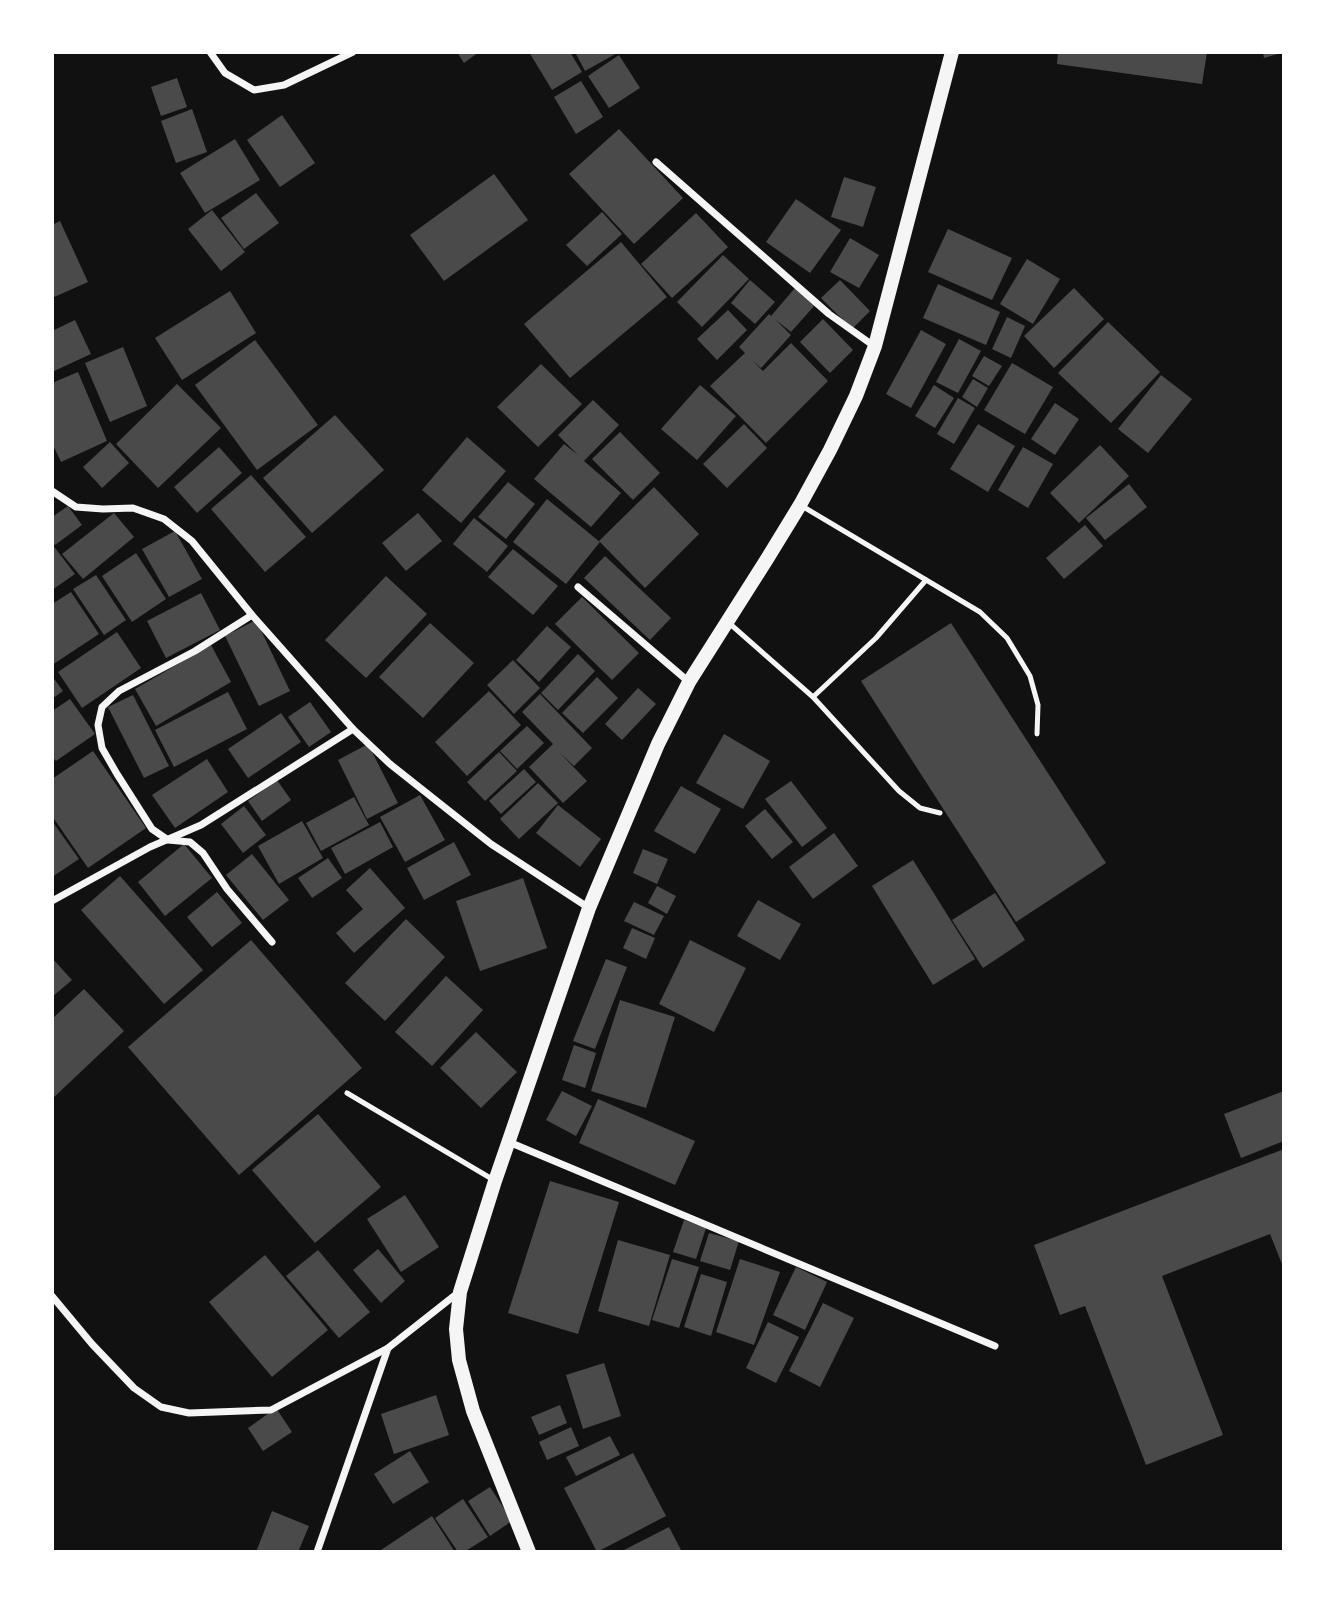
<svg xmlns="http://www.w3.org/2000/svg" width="1336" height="1604" font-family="Helvetica,sans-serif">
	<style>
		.building { fill: #4a4a4a }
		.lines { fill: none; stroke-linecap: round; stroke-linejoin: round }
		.service { stroke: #f5f5f5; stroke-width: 5 }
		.minor { stroke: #f5f5f5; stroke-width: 7 }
		.secondary { stroke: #f5f5f5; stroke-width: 14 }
	</style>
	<rect width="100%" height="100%" fill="#111"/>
	<g class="building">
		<polygon points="457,52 479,52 464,63"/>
		<polygon points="529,52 570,52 582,72 552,90"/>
		<polygon points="575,52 619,52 585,71"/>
		<polygon points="1058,52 1207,52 1202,84 1057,64"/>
		<polygon points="1263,52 1281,52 1281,53 1264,58"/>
		<polygon points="619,55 640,88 609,108 588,76"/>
		<polygon points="177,78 187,107 161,116 151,87"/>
		<polygon points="581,81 603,117 576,134 554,97"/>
		<polygon points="192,109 207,152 176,163 161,121"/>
		<polygon points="282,115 315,163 280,187 247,140"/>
		<polygon points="619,129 683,198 634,244 569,174"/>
		<polygon points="235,139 260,180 205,213 180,173"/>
		<polygon points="494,174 528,220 444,281 410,235"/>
		<polygon points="844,177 876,187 863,227 831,217"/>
		<polygon points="256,193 279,223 244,249 221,218"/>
		<polygon points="796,199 841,230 810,273 766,242"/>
		<polygon points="212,210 245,252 221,271 188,229"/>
		<polygon points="602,212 622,234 587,266 566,245"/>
		<polygon points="696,213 728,247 672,298 641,264"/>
		<polygon points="60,221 88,282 52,298 52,225"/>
		<polygon points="948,229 1012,258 992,300 928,272"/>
		<polygon points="850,238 879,255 859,288 830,272"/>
		<polygon points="621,242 667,297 570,378 524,324"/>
		<polygon points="723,255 749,279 702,327 677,302"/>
		<polygon points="1027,259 1060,279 1033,324 1000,304"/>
		<polygon points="750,280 775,302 755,324 731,303"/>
		<polygon points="840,280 870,311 852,329 821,298"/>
		<polygon points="938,284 1000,312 986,345 923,318"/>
		<polygon points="795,288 815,305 791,332 776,320 791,335 761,368 752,360 763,371 791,343 828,381 766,443 710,386 745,353 739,347 769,314 771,316"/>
		<polygon points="1074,288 1104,319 1054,368 1024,336"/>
		<polygon points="230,291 256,333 182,380 155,338"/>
		<polygon points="728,310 747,330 717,360 697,339"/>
		<polygon points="1007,317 1025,326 1011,358 992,349"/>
		<polygon points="823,319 853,350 830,373 800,342"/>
		<polygon points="75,320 91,354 52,372 52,331"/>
		<polygon points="1108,322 1160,372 1111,423 1058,373"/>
		<polygon points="921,330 946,344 911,408 886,394"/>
		<polygon points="959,339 981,351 958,393 936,382"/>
		<polygon points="255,340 318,425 257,470 195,385"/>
		<polygon points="123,347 147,406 110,422 85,363"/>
		<polygon points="984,356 1002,366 989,386 972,376"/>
		<polygon points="1012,363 1053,387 1025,434 984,410"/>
		<polygon points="541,364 582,404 538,447 497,407"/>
		<polygon points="78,372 107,441 61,462 52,443 52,383"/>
		<polygon points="1161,375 1192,399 1148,453 1118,429"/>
		<polygon points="973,379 988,388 977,407 962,397"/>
		<polygon points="177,384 221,428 158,488 116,444"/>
		<polygon points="700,385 736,416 697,460 661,429"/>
		<polygon points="934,385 954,398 935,428 915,416"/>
		<polygon points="958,398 975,408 954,444 937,434"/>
		<polygon points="593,400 619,425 584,461 621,493 591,527 534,479 564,444 578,455 558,435"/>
		<polygon points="1055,403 1079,419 1055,455 1031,439"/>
		<polygon points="335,415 384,470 312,533 263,478"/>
		<polygon points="744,424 767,448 727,488 703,464"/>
		<polygon points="978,424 1015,446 988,492 950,469"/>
		<polygon points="620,432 660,473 633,500 592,459"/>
		<polygon points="467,437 506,471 461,523 422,490"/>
		<polygon points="110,442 129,463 102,488 83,467"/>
		<polygon points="1100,445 1129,476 1079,523 1050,493"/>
		<polygon points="219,447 242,473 197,513 174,487"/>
		<polygon points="1023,447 1053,464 1028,508 998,490"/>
		<polygon points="251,475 306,537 265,572 211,509"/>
		<polygon points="508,482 535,504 506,539 478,517"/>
		<polygon points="1129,484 1147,507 1105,540 1086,518"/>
		<polygon points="654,487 699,534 645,588 599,541"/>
		<polygon points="547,499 600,542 566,584 513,542"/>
		<polygon points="68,506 82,525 55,545 52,542 52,517"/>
		<polygon points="114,513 134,537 83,579 62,554"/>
		<polygon points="418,513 442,541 406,571 382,543"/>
		<polygon points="474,518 508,546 487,572 453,544"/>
		<polygon points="1085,525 1103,546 1064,579 1046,558"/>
		<polygon points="175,531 202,579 169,597 142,549"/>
		<polygon points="52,544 75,574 52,590"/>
		<polygon points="513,549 558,586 533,615 488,577"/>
		<polygon points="136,553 166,599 132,622 102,576"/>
		<polygon points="605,556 671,618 650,640 584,578"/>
		<polygon points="96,575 126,620 104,635 73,589"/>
		<polygon points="386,576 427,614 366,678 325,640"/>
		<polygon points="71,592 99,634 52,665 52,604"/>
		<polygon points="201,593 220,630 166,658 147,621"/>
		<polygon points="582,597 639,653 612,680 555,624"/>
		<polygon points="256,620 290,691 259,706 225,636"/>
		<polygon points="430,623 474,663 423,718 379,677"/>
		<polygon points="951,623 1106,863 1016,922 861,681"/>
		<polygon points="547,626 571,647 539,682 516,660"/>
		<polygon points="117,632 141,668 82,708 58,672"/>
		<polygon points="211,645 231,682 156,726 135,689"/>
		<polygon points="578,654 595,671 558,710 541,693"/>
		<polygon points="513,660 540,688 514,714 487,685"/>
		<polygon points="52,676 63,691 52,699"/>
		<polygon points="597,677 618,698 583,733 562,713"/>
		<polygon points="638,688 656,704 622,740 605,724"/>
		<polygon points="489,691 521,725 467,776 435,742"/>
		<polygon points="228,692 247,729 174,767 155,730"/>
		<polygon points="540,694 592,748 574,766 560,753 587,781 563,803 529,767 553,744 522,712"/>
		<polygon points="133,695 169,766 144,778 108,707"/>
		<polygon points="70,699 95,734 56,761 52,757 52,711"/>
		<polygon points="310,702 331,732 309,747 288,717"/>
		<polygon points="281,713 301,742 248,778 228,749"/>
		<polygon points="527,726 544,743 517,769 500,751"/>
		<polygon points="724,734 770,761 743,809 696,783"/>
		<polygon points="368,744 398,803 367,819 338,760"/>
		<polygon points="93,751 146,828 88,868 52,816 52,779"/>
		<polygon points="499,752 517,771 485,801 467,782"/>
		<polygon points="207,759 228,792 175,828 152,795"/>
		<polygon points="524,769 536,782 501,814 489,801"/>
		<polygon points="277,780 291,800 262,821 248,801"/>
		<polygon points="791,781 827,828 802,847 765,799"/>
		<polygon points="538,783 558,803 519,839 500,819"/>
		<polygon points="681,786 721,809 695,854 654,831"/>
		<polygon points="420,795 445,840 405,862 380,817"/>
		<polygon points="354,797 369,825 321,851 306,823"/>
		<polygon points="558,805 601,839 580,867 536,833"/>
		<polygon points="244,806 266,835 243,853 221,824"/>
		<polygon points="765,809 793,842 772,859 745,826"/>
		<polygon points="52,821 79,859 52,877"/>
		<polygon points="302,821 323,858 279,884 258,846"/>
		<polygon points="380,822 393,847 345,874 331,848"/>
		<polygon points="834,833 858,866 813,899 789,867"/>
		<polygon points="454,842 471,875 424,900 407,868"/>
		<polygon points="184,844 212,878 165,916 138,882"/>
		<polygon points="643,849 668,859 657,884 633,873"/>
		<polygon points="252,854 289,900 263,920 226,875"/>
		<polygon points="328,858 342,878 312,898 298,878"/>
		<polygon points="913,860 975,959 933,985 872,886"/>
		<polygon points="370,868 405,908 354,953 336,933 363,909 346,890"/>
		<polygon points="120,876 203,970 164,1004 81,910"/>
		<polygon points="523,878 547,948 480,971 456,901"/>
		<polygon points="657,886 676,896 667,914 648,903"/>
		<polygon points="217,892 242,923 212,947 187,917"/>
		<polygon points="995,893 1025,940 983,968 952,920"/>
		<polygon points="758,900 801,924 780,960 737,936"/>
		<polygon points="634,902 664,916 654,935 624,921"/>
		<polygon points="406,919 445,957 385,1021 345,983"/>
		<polygon points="632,928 655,938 646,959 623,948"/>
		<polygon points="251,940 362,1068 239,1175 128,1047"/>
		<polygon points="690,940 746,968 714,1032 659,1004"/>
		<polygon points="52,958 72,980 52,997"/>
		<polygon points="606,959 627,967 595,1049 573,1041"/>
		<polygon points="446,976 483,1010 432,1066 395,1032"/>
		<polygon points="84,989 124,1031 52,1099 52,1019"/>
		<polygon points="620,1000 675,1017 646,1108 591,1091"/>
		<polygon points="476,1032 517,1072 481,1108 440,1068"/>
		<polygon points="574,1045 596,1053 585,1088 562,1080"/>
		<polygon points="562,1091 592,1106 576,1136 546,1120"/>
		<polygon points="1284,1091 1284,1141 1241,1158 1224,1114"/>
		<polygon points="598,1099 695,1141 675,1185 579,1143"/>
		<polygon points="318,1114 381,1187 315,1243 252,1170"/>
		<polygon points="1284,1149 1284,1269 1270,1234 1162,1276 1223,1435 1146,1465 1085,1306 1060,1315 1034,1245"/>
		<polygon points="550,1181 619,1202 578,1334 508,1313"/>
		<polygon points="405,1195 439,1247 401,1272 367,1219"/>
		<polygon points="684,1220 706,1228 696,1259 673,1252"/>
		<polygon points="709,1233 739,1241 730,1270 700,1261"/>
		<polygon points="618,1240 670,1255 649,1326 598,1311"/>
		<polygon points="378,1249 405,1281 381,1303 353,1270"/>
		<polygon points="318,1250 370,1312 339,1338 286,1276"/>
		<polygon points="265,1255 328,1330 272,1377 209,1302"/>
		<polygon points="672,1259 699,1267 679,1328 652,1320"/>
		<polygon points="740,1259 780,1272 754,1345 716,1332"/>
		<polygon points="796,1267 827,1282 805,1330 773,1315"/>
		<polygon points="701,1274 727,1282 711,1336 684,1327"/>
		<polygon points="823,1303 854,1318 820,1387 789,1371"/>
		<polygon points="768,1322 799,1337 776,1383 746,1368"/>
		<polygon points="604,1363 621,1416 583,1429 566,1375"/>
		<polygon points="436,1395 449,1435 394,1454 381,1414"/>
		<polygon points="560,1405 567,1423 539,1435 531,1417"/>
		<polygon points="276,1408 292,1432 263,1451 248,1428"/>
		<polygon points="571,1427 579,1446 547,1460 539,1442"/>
		<polygon points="610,1436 620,1455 576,1476 566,1457"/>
		<polygon points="410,1451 429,1482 393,1504 374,1474"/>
		<polygon points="633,1453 666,1516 597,1552 564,1488"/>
		<polygon points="490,1487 512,1521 490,1536 468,1501"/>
		<polygon points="463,1499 488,1537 464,1552 458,1552 435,1518"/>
		<polygon points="272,1511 309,1526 298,1552 256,1552"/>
		<polygon points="432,1516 455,1552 378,1552"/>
		<polygon points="669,1527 682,1552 620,1552"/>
	</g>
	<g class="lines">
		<g class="service">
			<polyline points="802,506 980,612 1007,638 1030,676 1038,705 1037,734"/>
			<polyline points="729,623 813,697 899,791 920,808 940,813"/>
			<polyline points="813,697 876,638 926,580"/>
			<polyline points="347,1093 492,1179"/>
		</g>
		<g class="minor">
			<polyline points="210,52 225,73 254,90 284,85 353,52"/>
			<polyline points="656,162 829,314 874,346"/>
			<polyline points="52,491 76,507 103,509 133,508 164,519 192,541 252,615 353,729 390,764 491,844 589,908"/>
			<polyline points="578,587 689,682"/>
			<polyline points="252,615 195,651 119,691 102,707 98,725 102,748 117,774 152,829 168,840 190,842 203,853 227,889 272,942"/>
			<polyline points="52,901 150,847 201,825 353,729"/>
			<polyline points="509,1142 995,1346"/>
			<polyline points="52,1296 92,1344 134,1388 161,1407 189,1413 271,1410 388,1348"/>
			<polyline points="317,1552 388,1348 459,1292"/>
		</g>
		<polyline class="secondary" points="529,1552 473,1411 459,1360 456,1329 460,1292 495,1181 589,908 658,744 689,682 767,559 800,505 830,450 856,396 875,346 952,52"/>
	</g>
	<rect width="1336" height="1604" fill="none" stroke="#ffffff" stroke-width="108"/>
</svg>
